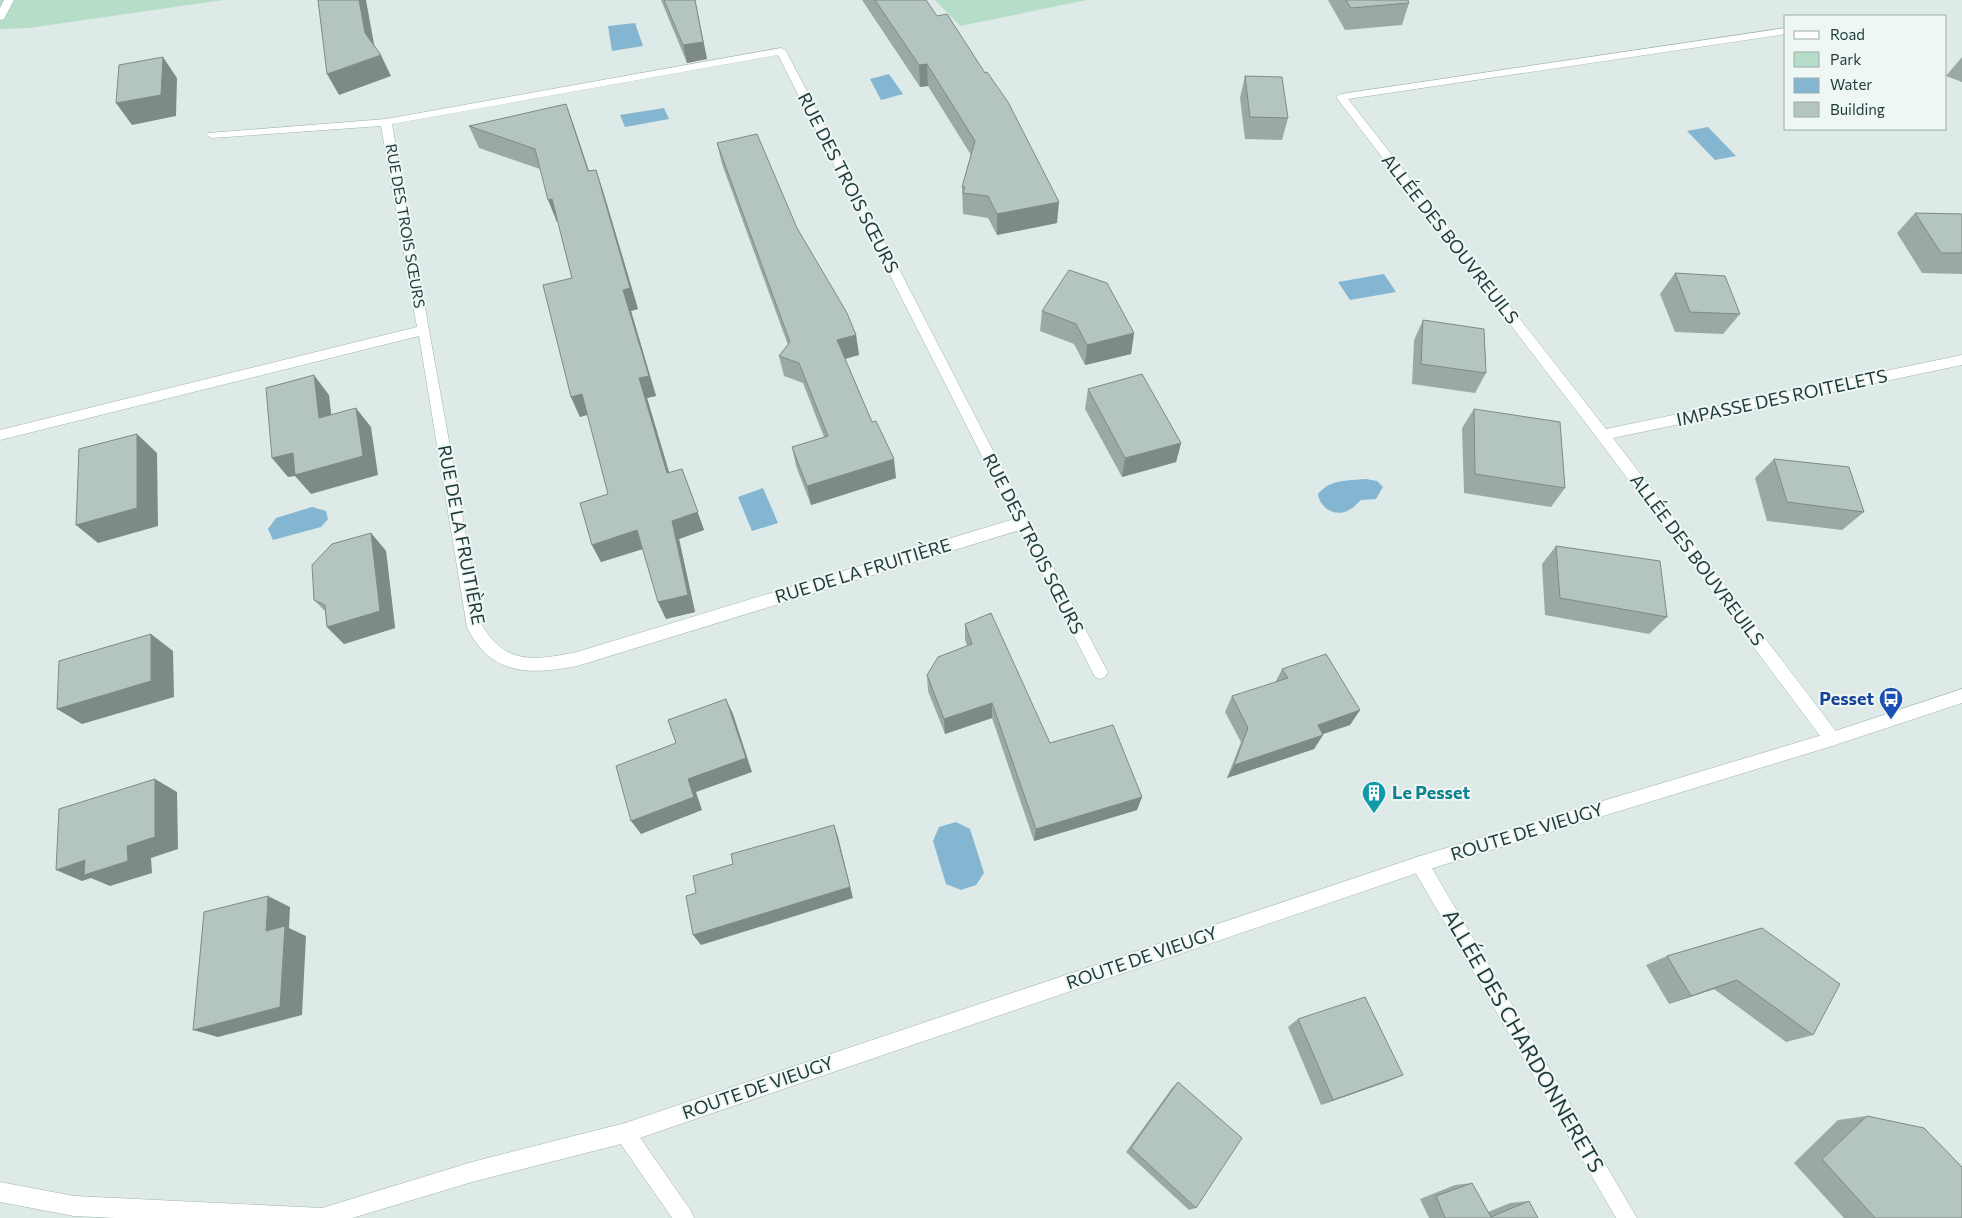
<svg xmlns="http://www.w3.org/2000/svg" width="1962" height="1218" font-family="Commissioner,sans-serif">
	<style>
		.green { fill: #b6ddc8 }
		.water { fill: #84b6d2 }
		.lines { fill: none; stroke-linecap: round; stroke-linejoin: round }
		.minor-casing { stroke: #a1b2af; stroke-width: 1 }
		.tertiary-casing { stroke: #a1b2af; stroke-width: 1 }
		.minor { fill: #fff; fill-rule: evenodd }
		.tertiary { fill: #fff; fill-rule: evenodd }
		.wall { fill: #9ba9a6 }
		.shaded-wall { fill: #7e8a87 }
		.building { fill: #b4c5c1; stroke: #7e8a87 }
		.labels { text-anchor: middle; stroke-width: 4; stroke-linejoin: round; paint-order: stroke }
		.far-street-label { font-size: 15px; fill: #1f3a39; stroke: #eff7f5 }
		.street-label { font-size: 18px; fill: #1f3a39; stroke: #eff7f5 }
		.transit-label { font-size: 18px; font-weight: bold; fill: #164399; stroke: #eff7f5; text-anchor: end }
		.culture-label { font-size: 18px; font-weight: bold; fill: #0d838f; stroke: #eff7f5; text-anchor: start }
		.near-street-label { font-size: 21px; fill: #1f3a39; stroke: #eff7f5 }
	</style>
	<rect width="100%" height="100%" fill="#deeae7"/>
	<g class="green">
		<polygon points="0,0 223,0 29,28 0,29"/>
		<polygon points="935,0 1087,0 960,26"/>
	</g>
	<g class="water">
		<polygon points="635,23 643,46 612,51 608,26"/>
		<polygon points="889,74 903,94 881,100 870,79"/>
		<polygon points="664,108 669,119 625,127 620,115"/>
		<polygon points="1708,127 1736,156 1715,160 1687,131"/>
		<polygon points="1384,274 1396,292 1350,300 1338,282"/>
		<path d="M1366 479 1377 481 1383 487 1376 499 1361 500C1357 503 1354 508 1349 510 1335 518 1320 508 1318 494 1330 479 1347 481 1366 479Z"/>
		<polygon points="763,488 778,523 752,531 738,497"/>
		<polygon points="312,507 326,511 328,519 321,527 273,540 268,529 276,518"/>
		<polygon points="956,822 970,829 984,873 976,885 961,890 946,884 933,841 939,827"/>
	</g>
	<g class="lines">
		<defs>
			<g id="minor">
				<polygon points="1786,28 1786,34 1348,99 1606,429 1962,355 1962,365 1613,438 1838,734 1840,739 1838,744 1832,746 1826,744 1598,439 1336,97 1341,94"/>
				<path d="M781 48 786 51 1105 667 1108 672 1105 677 1100 679 1095 677 1020 530 577 666C529 675 491 676 467 627L419 336 0 440V430L417 327 381 126 212 138 206 135 208 133 386 119ZM778 55 1014 519 577 652C536 660 506 666 482 625L392 124Z"/>
				<polygon points="1420,856 1426,858 1637,1218 1616,1218 1414,870 1411,864 1414,858"/>
				<polygon points="625,1123 632,1126 691,1211 694,1218 672,1218 618,1140 615,1133 618,1126"/>
			</g>
			<g id="tertiary">
				<polygon points="4,0 14,0 4,19 0,20 0,8"/>
				<polygon points="1962,689 1962,703 1832,746 1420,872 625,1143 472,1182 352,1218 115,1218 74,1216 0,1202 0,1182 74,1196 322,1208 472,1162 625,1123 1420,856 1832,732"/>
			</g>
		</defs>
		<use href="#minor" class="minor-casing"/>
		<use href="#tertiary" class="tertiary-casing"/>
		<use href="#minor" class="minor"/>
		<use href="#tertiary" class="tertiary"/>
	</g>
	<g class="wall">
		<polygon points="661,0 695,0 707,59 687,63"/>
		<polygon points="862,0 926,0 1057,223 997,235 988,218 963,214 962,187 971,155 928,86 920,87"/>
		<polygon points="1328,0 1408,0 1409,3 1402,25 1345,30"/>
		<polygon points="1962,57 1962,82 1946,76"/>
		<polygon points="1245,76 1288,118 1282,140 1245,139 1240,98"/>
		<polygon points="566,104 589,171 596,170 603,191 638,309 631,311 656,396 647,398 669,473 682,469 704,530 679,539 695,612 666,619 658,602 643,549 601,562 592,545 608,494 588,415 580,417 571,397 572,278 558,221 557,222 540,169 479,148 469,126"/>
		<polygon points="717,143 797,228 856,335 859,355 845,359 896,478 811,505 796,466 792,447 824,437 803,383 784,376 779,356 788,345 722,164"/>
		<polygon points="1915,213 1962,214 1962,274 1922,273 1897,233"/>
		<polygon points="1675,273 1740,314 1723,334 1675,332 1660,294"/>
		<polygon points="1042,311 1134,333 1131,354 1085,365 1074,344 1040,331"/>
		<polygon points="1423,320 1486,373 1475,393 1412,384 1414,340"/>
		<polygon points="1088,389 1181,443 1176,462 1122,477 1085,409"/>
		<polygon points="1474,409 1565,488 1551,507 1464,493 1462,428"/>
		<polygon points="1774,459 1864,512 1842,530 1767,521 1755,478"/>
		<polygon points="371,533 386,551 395,628 344,644 327,627 325,611 314,600"/>
		<polygon points="1556,546 1667,617 1649,634 1545,615 1542,564"/>
		<polygon points="965,624 1050,743 1142,797 1137,810 1034,841 992,718 945,734 928,691 927,675 967,646 965,640"/>
		<polygon points="1282,669 1360,710 1350,725 1323,734 1323,735 1314,749 1227,778 1241,742 1225,712 1232,696 1275,683"/>
		<polygon points="1762,928 1813,1035 1786,1042 1714,989 1669,1004 1646,965 1667,956"/>
		<polygon points="1298,1019 1389,1081 1321,1105 1288,1027"/>
		<polygon points="1178,1082 1196,1208 1189,1210 1126,1152 1172,1088"/>
		<polygon points="1867,1116 1962,1218 1844,1218 1794,1163 1838,1120"/>
		<polygon points="1472,1183 1488,1212 1510,1203 1529,1201 1538,1218 1429,1218 1420,1199 1455,1185"/>
	</g>
	<g class="shaded-wall">
		<polygon points="359,0 366,0 376,55 365,33"/>
		<polygon points="695,0 707,59 687,63 683,45"/>
		<polygon points="381,55 391,76 339,95 327,74"/>
		<polygon points="163,57 177,78 176,116 132,125 116,103"/>
		<polygon points="927,64 928,86 920,87 919,65"/>
		<polygon points="566,104 574,126 596,193 588,171"/>
		<polygon points="596,170 603,191 638,309 631,311 656,396 647,398 675,492 667,473 639,378 623,290"/>
		<polygon points="552,199 561,221 557,222 548,200"/>
		<polygon points="1059,202 1057,223 997,235 997,214"/>
		<polygon points="1134,333 1131,354 1085,365 1087,345"/>
		<polygon points="856,335 859,355 840,360 837,340"/>
		<polygon points="314,375 329,395 334,438 319,418"/>
		<polygon points="582,394 591,413 580,417 571,397"/>
		<polygon points="356,408 371,427 378,475 311,494 295,476 288,477 272,458"/>
		<polygon points="137,434 157,453 158,526 98,543 76,525"/>
		<polygon points="1181,443 1176,462 1122,477 1125,458"/>
		<polygon points="894,459 896,478 811,505 807,486"/>
		<polygon points="682,469 704,530 679,539 695,612 666,619 658,602 672,521"/>
		<polygon points="637,530 646,548 601,562 592,545"/>
		<polygon points="371,533 386,551 395,628 344,644 327,627"/>
		<polygon points="151,634 173,651 174,697 82,724 57,709"/>
		<polygon points="726,699 733,714 752,772 696,792 702,810 641,834 631,821 688,779"/>
		<polygon points="992,703 992,718 945,734 944,719"/>
		<polygon points="1360,710 1350,725 1308,739 1318,725"/>
		<polygon points="1323,735 1314,749 1227,778 1234,765"/>
		<polygon points="155,779 177,792 178,849 151,858 152,873 110,886 91,878 82,881 56,870 127,846"/>
		<polygon points="1142,797 1137,810 1034,841 1036,829"/>
		<polygon points="834,825 838,837 853,898 701,945 693,935"/>
		<polygon points="268,896 290,907 289,928 306,936 302,1015 218,1037 193,1030 266,931"/>
		<polygon points="1737,980 1714,989 1669,1004 1691,996"/>
		<polygon points="1403,1075 1389,1081 1321,1105 1333,1100"/>
	</g>
	<g class="building">
		<polygon points="318,0 359,0 365,33 381,55 327,74"/>
		<polygon points="664,0 695,0 703,42 683,45"/>
		<polygon points="875,0 926,0 937,16 947,14 985,73 987,72 1008,102 1059,202 997,214 988,196 963,193 965,187 962,187 975,141 927,64 919,65"/>
		<polygon points="1346,0 1408,0 1409,3 1351,8"/>
		<polygon points="163,57 161,95 116,103 119,65"/>
		<polygon points="1245,76 1282,77 1288,118 1250,117"/>
		<polygon points="566,104 588,171 596,170 630,288 623,290 649,376 639,378 667,473 682,469 698,512 672,521 688,595 658,602 637,530 592,545 580,503 608,494 582,394 571,397 543,285 572,278 552,199 548,200 535,149 469,126"/>
		<polygon points="757,134 797,228 847,313 856,335 837,340 872,422 876,421 894,459 807,486 792,447 828,436 799,363 779,356 790,342 717,143"/>
		<polygon points="1915,213 1962,214 1962,253 1941,253"/>
		<polygon points="1069,270 1107,283 1134,333 1087,345 1076,324 1042,311"/>
		<polygon points="1675,273 1725,276 1740,314 1690,312"/>
		<polygon points="1423,320 1484,329 1486,373 1421,364"/>
		<polygon points="1142,374 1181,443 1125,458 1088,389"/>
		<polygon points="314,375 319,418 356,408 363,456 295,475 293,453 272,458 266,388"/>
		<polygon points="1474,409 1560,422 1565,488 1475,474"/>
		<polygon points="137,434 137,508 76,525 79,449"/>
		<polygon points="1774,459 1849,467 1864,512 1787,502"/>
		<polygon points="371,533 380,611 327,627 325,605 314,600 312,565 332,544"/>
		<polygon points="1556,546 1660,561 1667,617 1560,598"/>
		<polygon points="991,613 1050,743 1113,725 1142,797 1036,829 992,703 944,719 927,675 938,657 972,644 965,624"/>
		<polygon points="151,634 151,681 57,709 59,661"/>
		<polygon points="1326,654 1360,710 1318,725 1323,735 1234,765 1248,728 1232,696 1288,678 1282,669"/>
		<polygon points="726,699 746,758 688,779 694,797 631,821 616,766 676,743 668,720"/>
		<polygon points="155,779 155,837 127,846 128,861 84,875 85,860 56,870 59,809"/>
		<polygon points="834,825 850,887 693,935 686,896 696,893 693,876 733,864 731,854"/>
		<polygon points="268,896 266,931 285,926 280,1007 193,1030 204,912"/>
		<polygon points="1762,928 1840,984 1813,1035 1737,980 1691,996 1667,956"/>
		<polygon points="1365,997 1403,1075 1333,1100 1298,1019"/>
		<polygon points="1178,1082 1242,1138 1196,1208 1131,1148"/>
		<polygon points="1867,1116 1924,1128 1962,1167 1962,1218 1875,1218 1822,1159"/>
		<polygon points="1472,1183 1491,1217 1529,1201 1538,1218 1445,1218 1436,1196"/>
	</g>
	<defs>
		<symbol id="bus-pin" viewBox="-11 -11 22 30"><path d="M0 17L-7.5 6A9.5 9.5 0 1 1 7.5 6Z" fill="#1a4fb4" stroke="#eff7f5"/><path d="M-5-6H5V4H4V6H2V4H-2V6H-4V4H-5ZM-3.5-4V0h7V-4ZM-3.5 1.2v1.5H-2V1.2ZM2 1.2v1.5H3.5V1.2Z" fill="#fff"/></symbol>
		<symbol id="building-pin" viewBox="-11 -11 22 30"><path d="M0 17L-7.5 6A9.5 9.5 0 1 1 7.5 6Z" fill="#0f9aa8" stroke="#eff7f5"/><path d="M-4-6H4V6H1V3H-1V6H-4ZM-2.5-4.3h1.7v1.8h-1.7ZM.8-4.3h1.7v1.8H.8ZM-2.5-1h1.7V.8h-1.7ZM.8-1h1.7V.8H.8Z" fill="#fff"/></symbol>
	</defs>
	<g fill-rule="evenodd">
		<use href="#bus-pin" x="1877" y="685" width="28" height="38"/>
		<use href="#building-pin" x="1360" y="779" width="28" height="38"/>
	</g>
	<g class="labels">
		<g class="far-street-label">
			<text transform="translate(405 226) rotate(80)" y="5">RUE DES TROIS SŒURS</text>
		</g>
		<g class="street-label">
			<text transform="translate(848 183) rotate(63)" y="6">RUE DES TROIS SŒURS</text>
			<text transform="translate(1450 239) rotate(52)" y="6">ALLÉE DES BOUVREUILS</text>
			<text transform="translate(1782 398) rotate(-12)" y="6">IMPASSE DES ROITELETS</text>
			<text transform="translate(461 535) rotate(79)" y="6">RUE DE LA FRUITIÈRE</text>
			<text transform="translate(1033 544) rotate(63)" y="6">RUE DES TROIS SŒURS</text>
			<text transform="translate(1697 560) rotate(53)" y="6">ALLÉE DES BOUVREUILS</text>
			<text transform="translate(863 571) rotate(-17)" y="6">RUE DE LA FRUITIÈRE</text>
			<text transform="translate(1527 832) rotate(-17)" y="6">ROUTE DE VIEUGY</text>
			<text transform="translate(1142 958) rotate(-19)" y="6">ROUTE DE VIEUGY</text>
			<text transform="translate(758 1088) rotate(-19)" y="6">ROUTE DE VIEUGY</text>
		</g>
		<g class="transit-label">
			<text x="1874" y="705">Pesset</text>
		</g>
		<g class="culture-label">
			<text x="1392" y="799">Le Pesset</text>
		</g>
		<g class="near-street-label">
			<text transform="translate(1523 1041) rotate(60)" y="7">ALLÉE DES CHARDONNERETS</text>
		</g>
	</g>
	<rect x="1784" y="15" width="162" height="115" fill="#eff7f5" stroke="#9cabaa"/>
	<rect x="1794" y="31" width="25" height="8" fill="#ffffff" stroke="#9cabaa"/>
	<text x="1830" y="40" font-size="15" fill="#1f3a39">Road</text>
	<rect x="1794" y="52" width="25" height="15" fill="#b6ddc8" stroke="#9cabaa"/>
	<text x="1830" y="65" font-size="15" fill="#1f3a39">Park</text>
	<rect x="1794" y="78" width="25" height="15" fill="#84b6d2" stroke="#9cabaa"/>
	<text x="1830" y="90" font-size="15" fill="#1f3a39">Water</text>
	<rect x="1794" y="102" width="25" height="15" fill="#b4c5c1" stroke="#9cabaa"/>
	<text x="1830" y="115" font-size="15" fill="#1f3a39">Building</text>
</svg>
